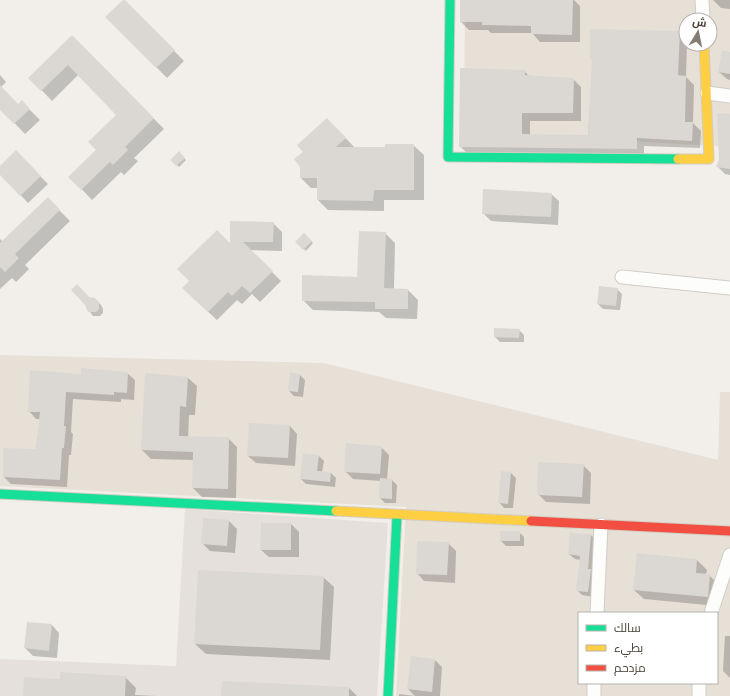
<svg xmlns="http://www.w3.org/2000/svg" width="730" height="696" font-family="'Fira Sans',Cairo,sans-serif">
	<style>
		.residential { fill: #e6e0d7; fill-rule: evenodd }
		.industrial { fill: #e5e0db }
		.shadow { fill: #0003 }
		.building { fill: #dbd8d3 }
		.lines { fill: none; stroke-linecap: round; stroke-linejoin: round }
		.street-casing { stroke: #d0cdc8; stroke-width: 15 }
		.fast-casing { stroke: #d2ccc1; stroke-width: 11 }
		.slow-casing { stroke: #d2ccc1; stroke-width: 11 }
		.jam-casing { stroke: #d2ccc1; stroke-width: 11 }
		.street { stroke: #fdfdfc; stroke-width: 13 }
		.fast { stroke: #16e098; stroke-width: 9 }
		.slow { stroke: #ffcf43; stroke-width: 9 }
		.jam { stroke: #f24e42; stroke-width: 9 }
	</style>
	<rect width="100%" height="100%" fill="#f2efea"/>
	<g class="residential">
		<path d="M465 0H730V147L464 131ZM686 20H710V44H686Z"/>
		<path d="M0 355 324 363 718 460 720 392H730V696H396L406 507 0 486ZM579 613H717V683H579Z"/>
	</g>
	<polygon class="industrial" points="185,509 388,523 377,696 0,696 0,659 176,666"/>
	<g class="shadow">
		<polygon points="124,0 184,61 167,78 107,17"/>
		<polygon points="461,0 574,0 580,6 580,42 540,42 532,33 491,33 488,30 469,30 461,22"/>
		<polygon points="713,0 730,0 730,9 721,8"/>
		<polygon points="679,32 686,39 687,44 686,77 694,85 693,123 701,131 700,148 644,146 644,157 468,154 460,146 524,71 530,77 573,79 581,87 581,121 530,121 530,135 588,136 593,60 591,58"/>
		<polygon points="72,36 164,129 134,158 138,161 124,175 121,172 92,200 70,177 98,150 118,115 78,75 52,101 30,78"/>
		<polygon points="730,53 730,80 727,79 719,72"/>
		<polygon points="0,75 6,82 1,87 18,105 22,102 40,120 25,134 0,108"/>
		<polygon points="730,115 730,175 725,174 717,166 720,159"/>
		<polygon points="337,129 355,148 386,148 413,145 424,155 424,200 384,200 384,211 328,210 318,200 318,188 311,188 301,178"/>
		<polygon points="16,152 48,184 28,203 0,173 0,167"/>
		<polygon points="179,153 186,160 179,167 172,160"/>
		<polygon points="551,194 559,201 558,225 491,221 483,213"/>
		<polygon points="48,199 70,221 25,265 29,269 16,282 12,278 0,289 0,239 3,242"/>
		<polygon points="273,223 282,232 282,251 250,250 281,281 260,302 252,294 242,304 237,300 217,320 192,297 231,245"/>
		<polygon points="385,233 395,243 394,289 408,290 418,300 417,319 386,318 379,312 313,310 303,300 358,278"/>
		<polygon points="304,235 313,243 306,251 297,242"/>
		<polygon points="617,289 622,294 620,310 603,309 598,304"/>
		<polygon points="89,298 97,301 101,305 103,309 103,313 100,316 93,316 89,311"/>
		<polygon points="519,330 524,335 524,342 500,342 495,337"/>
		<polygon points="127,373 135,380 134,400 121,399 121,402 73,399 71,432 73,434 71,455 69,455 67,487 11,484 4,477 4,449 36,450 40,419 36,419 29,411 82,375"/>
		<polygon points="146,374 188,378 197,386 195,415 189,415 188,438 228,438 237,447 236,498 202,497 193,488 193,460 151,459 142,450"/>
		<polygon points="300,375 305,380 303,397 294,396 289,391"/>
		<polygon points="290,426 297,434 295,466 256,463 248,456"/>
		<polygon points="381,447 389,455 387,480 392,480 397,485 396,503 385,503 380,498 381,481 353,479 345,471"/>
		<polygon points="318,455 324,461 322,472 331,473 336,478 335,487 306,484 301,479"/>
		<polygon points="583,465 591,473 590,504 546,502 538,494"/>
		<polygon points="511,473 516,478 513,508 504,508 499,502"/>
		<polygon points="229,521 237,529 235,553 210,551 202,543"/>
		<polygon points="291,524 299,532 299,557 269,557 261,550"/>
		<polygon points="519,532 524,537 524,546 506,546 501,541"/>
		<polygon points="591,535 596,540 593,597 582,595 577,590 581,560 575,559 569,554"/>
		<polygon points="448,543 456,551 455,583 424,581 417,573"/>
		<polygon points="697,560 707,570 706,575 709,575 719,585 717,606 644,599 634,590"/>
		<polygon points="323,577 334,587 330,660 206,654 195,644"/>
		<polygon points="52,625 59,633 57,658 33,656 25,648"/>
		<polygon points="725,636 730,636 730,678 723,671"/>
		<polygon points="435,660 442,667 440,696 399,696 399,694 415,696 408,689"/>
		<polygon points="125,677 136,688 135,695 157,696 24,696 61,680"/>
		<polygon points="349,688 357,696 222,696"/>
	</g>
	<g class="building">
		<polygon points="123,0 125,0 175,50 156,68 105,17"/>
		<polygon points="460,0 573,0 572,35 531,34 531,26 482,25 482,22 460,22"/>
		<polygon points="590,29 680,31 678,75 686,76 685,122 693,122 692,141 637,138 637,149 459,147 460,68 525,70 525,75 574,78 573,113 522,113 522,134 588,135 592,58 590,58"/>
		<polygon points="72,35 154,118 125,147 128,150 113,165 110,162 81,190 68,177 96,150 88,142 116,115 68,65 41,91 28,78"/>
		<polygon points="722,50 730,52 730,74 718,72"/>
		<polygon points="0,85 18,104 22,100 30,109 14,124 0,110"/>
		<polygon points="717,113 730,114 730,169 716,167 719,159"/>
		<polygon points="327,118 346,138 336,147 385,147 385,144 414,144 414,190 374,190 373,201 317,200 317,178 300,178 300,167 294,159 303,152 297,145"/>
		<polygon points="16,150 41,176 20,196 0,175 0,166"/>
		<polygon points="179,151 185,158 176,166 170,160"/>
		<polygon points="483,189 552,193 551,217 482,214"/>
		<polygon points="48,197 60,210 15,254 19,258 5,272 0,267 0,243"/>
		<polygon points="230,221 274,222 273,242 243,242 273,271 250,293 242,286 232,296 228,292 208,312 182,288 189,281 177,269 217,230 230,243"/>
		<polygon points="359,231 386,232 384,288 408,289 408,309 375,309 375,302 302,301 302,275 357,277"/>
		<polygon points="304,233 312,241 303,250 295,242"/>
		<polygon points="77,284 89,297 95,298 99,302 99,309 96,312 88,312 85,305 71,290"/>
		<polygon points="599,286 618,288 616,306 597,304"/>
		<polygon points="494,328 520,329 519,338 494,337"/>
		<polygon points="81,368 128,372 127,393 114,392 114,395 66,392 64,426 66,426 64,448 62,448 60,480 3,477 3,448 36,449 40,412 28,412 30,370 81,374"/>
		<polygon points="290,372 300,374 298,392 288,391"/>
		<polygon points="145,373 188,377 186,407 180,406 179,436 229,437 228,489 192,488 193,452 141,450"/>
		<polygon points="249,423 290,425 288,458 247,456"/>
		<polygon points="346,443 382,446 380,474 344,472"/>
		<polygon points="303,453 319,455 317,471 331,472 330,482 300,479"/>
		<polygon points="538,462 584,464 582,497 537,495"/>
		<polygon points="501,471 511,472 508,504 498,503"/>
		<polygon points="380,478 392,479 392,499 379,498"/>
		<polygon points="203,518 229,520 227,546 201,544"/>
		<polygon points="261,523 291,523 291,550 260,550"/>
		<rect x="500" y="531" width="20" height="10"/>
		<polygon points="570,533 591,534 588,569 591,569 588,592 576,591 580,556 568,554"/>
		<polygon points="417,541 449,542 447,575 416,574"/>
		<polygon points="637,553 697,559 696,573 710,574 708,597 633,590"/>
		<polygon points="198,570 324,576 320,650 194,644"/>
		<polygon points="27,622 52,624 49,651 24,648"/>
		<polygon points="411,656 435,659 432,692 407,689"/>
		<polygon points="60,672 126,676 125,696 23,696 24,677 60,679"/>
		<polygon points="222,681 349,687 349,696 221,696"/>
	</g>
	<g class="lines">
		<defs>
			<g id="street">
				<polyline points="702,0 703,20"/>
				<polyline points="707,93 730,96"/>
				<polyline points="622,277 730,288"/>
				<polyline points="597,613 601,525"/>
				<polyline points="711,613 730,555"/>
				<polyline points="594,696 594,683"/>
				<polyline points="699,696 699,683"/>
			</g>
			<g id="fast">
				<polyline points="450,0 448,157 678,159"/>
				<polyline points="0,494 336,511"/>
				<polyline points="388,696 397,515"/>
			</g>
			<g id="slow">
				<polyline points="678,159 709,159 704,44"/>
				<polyline points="336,511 531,521"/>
			</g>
			<polyline id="jam" points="531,521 730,531"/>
		</defs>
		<use href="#street" class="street-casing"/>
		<use href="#fast" class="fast-casing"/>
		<use href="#slow" class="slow-casing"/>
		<use href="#jam" class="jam-casing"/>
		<use href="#street" class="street"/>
		<use href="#fast" class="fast"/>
		<use href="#slow" class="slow"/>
		<use href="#jam" class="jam"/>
	</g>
	<rect x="578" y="612" width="140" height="72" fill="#ffffff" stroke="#b6b3ae"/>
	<rect x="586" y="625" width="20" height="6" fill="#16e098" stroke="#b6b3ae"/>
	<text x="614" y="632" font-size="12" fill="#484035">سالك</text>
	<rect x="586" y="645" width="20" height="6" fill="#ffcf43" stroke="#b6b3ae"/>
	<text x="614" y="652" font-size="12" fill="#484035">بطيء</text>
	<rect x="586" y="665" width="20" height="6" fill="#f24e42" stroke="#b6b3ae"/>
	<text x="614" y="672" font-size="12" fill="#484035">مزدحم</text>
	<g transform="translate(698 32) rotate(10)"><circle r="19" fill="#ffffff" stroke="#b6b3ae"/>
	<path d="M0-3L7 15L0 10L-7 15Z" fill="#847d74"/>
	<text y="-6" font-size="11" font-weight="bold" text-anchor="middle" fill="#484035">ش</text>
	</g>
</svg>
